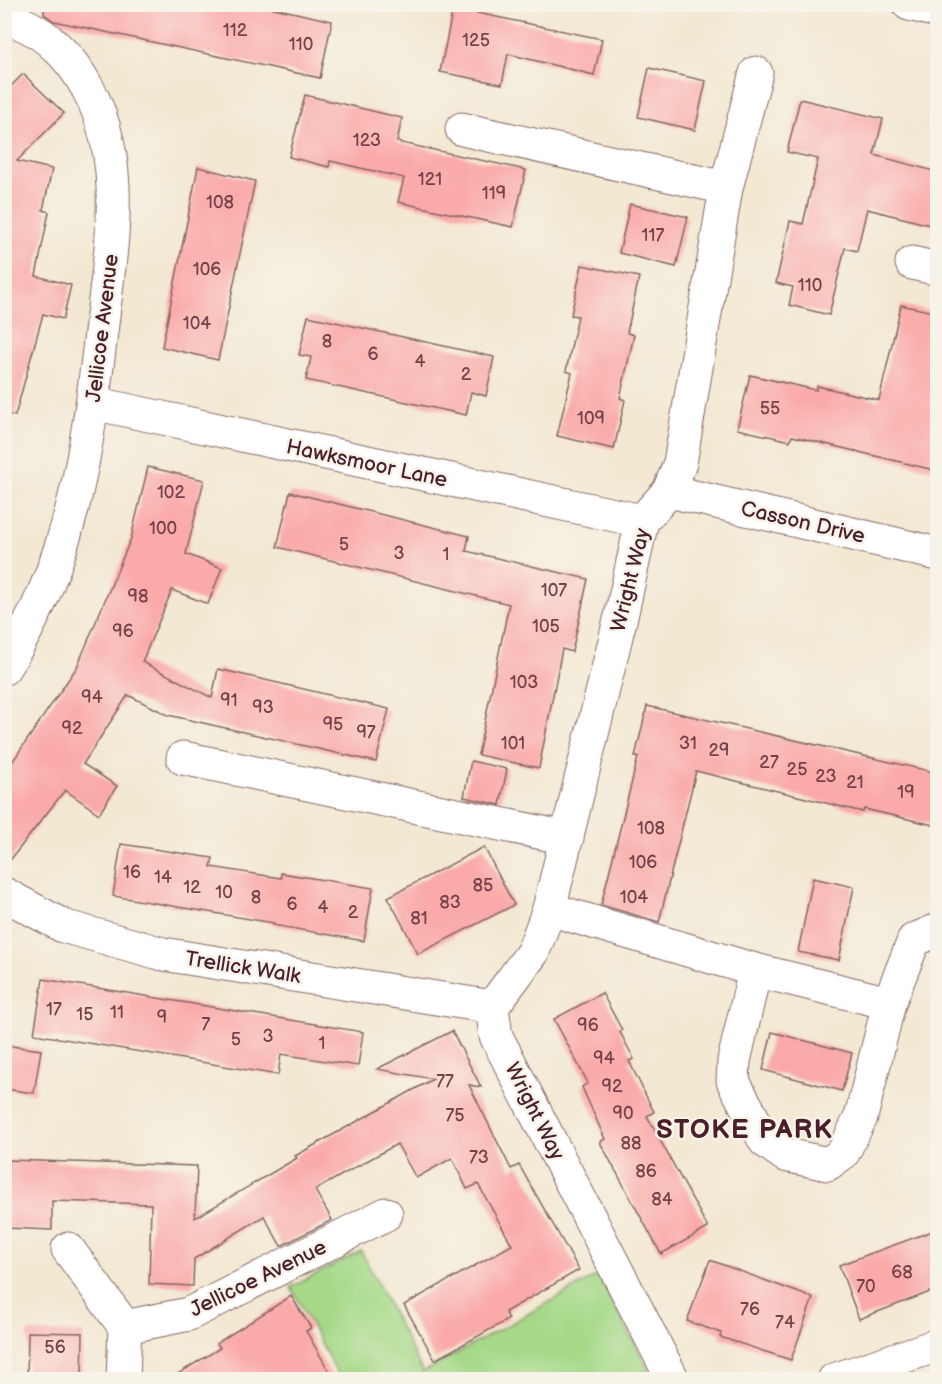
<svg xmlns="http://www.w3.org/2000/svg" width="942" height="1384" font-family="'Balsamiq Sans',sans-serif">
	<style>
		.green { fill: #a5d988; stroke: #787c5a; stroke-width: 1.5 }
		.building { fill: #faaaa9 }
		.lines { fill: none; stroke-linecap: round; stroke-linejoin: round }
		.minor-casing { stroke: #856565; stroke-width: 35 }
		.tertiary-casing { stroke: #856565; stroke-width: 35 }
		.minor { stroke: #fff; stroke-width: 33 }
		.tertiary { stroke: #fff; stroke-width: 33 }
		.labels { text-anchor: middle; stroke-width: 5; stroke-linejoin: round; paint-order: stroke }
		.number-label { font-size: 18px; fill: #76424a }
		.street-label { font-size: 21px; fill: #4a1f2b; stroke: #f7f3e8 }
		.district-label { font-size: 27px; font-weight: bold; letter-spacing: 1.5px; fill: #4a1f2b; stroke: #f7f3e8 }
	</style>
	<rect width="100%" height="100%" fill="#f7f3e8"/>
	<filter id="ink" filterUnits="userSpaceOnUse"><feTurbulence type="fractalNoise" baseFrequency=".0167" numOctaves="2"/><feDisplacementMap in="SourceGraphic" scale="12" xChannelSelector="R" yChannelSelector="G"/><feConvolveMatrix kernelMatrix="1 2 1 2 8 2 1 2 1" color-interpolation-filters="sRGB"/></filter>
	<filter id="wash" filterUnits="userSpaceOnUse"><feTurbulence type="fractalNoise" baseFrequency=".008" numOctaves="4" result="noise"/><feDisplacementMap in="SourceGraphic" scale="24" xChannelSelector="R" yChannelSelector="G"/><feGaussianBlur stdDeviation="1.35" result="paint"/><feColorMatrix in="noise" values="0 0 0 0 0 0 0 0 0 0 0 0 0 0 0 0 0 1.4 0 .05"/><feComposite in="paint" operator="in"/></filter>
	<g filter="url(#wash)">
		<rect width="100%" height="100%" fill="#f3e8d2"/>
		<polygon class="green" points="361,1251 423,1372 598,1275 648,1369 648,1379 340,1379 291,1287"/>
		<g id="blocks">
			<g class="building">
				<polygon points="45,4 256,4 332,21 320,78 54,21 44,14"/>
				<polygon points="453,8 602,39 594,75 508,54 502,84 440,72"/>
				<polygon points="649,68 706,81 695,130 638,117"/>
				<polygon points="23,74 64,113 17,161 52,169 43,210 49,212 36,276 71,285 63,319 43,314 15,416 4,414 4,93"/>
				<polygon points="305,95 402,118 397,142 526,170 513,227 398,202 404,178 330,161 329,167 289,157"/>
				<polygon points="800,99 883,119 874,155 938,172 938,227 867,209 857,251 845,248 829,315 789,305 793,287 776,283 790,221 803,224 818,159 787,152"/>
				<polygon points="198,167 255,181 218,360 162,347"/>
				<polygon points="630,204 688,217 676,267 619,253"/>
				<polygon points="582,265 639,277 627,333 634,335 620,398 625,400 614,449 557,436 572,373 566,371 578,316 571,315"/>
				<polygon points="901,305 938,313 938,471 792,436 790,441 737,429 750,375 816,390 817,386 879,400"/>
				<polygon points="308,316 494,357 486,396 471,392 466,415 306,380 311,357 299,355"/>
				<polygon points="148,467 204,480 186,554 222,568 208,604 172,590 142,662 212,698 218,669 389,709 376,762 168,715 128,695 83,764 117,786 99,814 65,790 4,868 4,774 77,667 131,538"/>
				<polygon points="290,492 469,536 466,551 588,579 572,652 562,649 539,768 478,755 509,604 277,547"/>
				<polygon points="647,706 938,773 938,826 864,809 863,812 696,771 659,922 601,905 638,757 635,757"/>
				<polygon points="471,761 507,769 500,805 464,797"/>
				<polygon points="121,844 213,858 211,867 281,878 281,873 373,888 364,941 273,925 274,923 113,896"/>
				<polygon points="484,847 514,905 418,954 388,897"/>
				<polygon points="813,878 854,887 839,960 798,952"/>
				<polygon points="43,979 363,1032 358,1066 281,1054 278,1075 34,1034"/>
				<polygon points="602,993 622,1030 620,1032 634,1059 629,1061 654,1112 647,1116 708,1228 661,1254 600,1142 605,1139 582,1087 588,1083 554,1019"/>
				<polygon points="452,1031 481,1087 469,1085 511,1169 519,1165 579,1270 505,1312 509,1319 435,1360 404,1305 512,1245 478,1184 467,1189 452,1158 416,1178 397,1144 315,1190 332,1220 281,1246 264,1216 194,1259 193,1286 149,1284 151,1204 52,1201 52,1230 6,1228 8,1160 197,1166 195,1218 297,1158 295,1156 433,1079 377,1069"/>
				<polygon points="772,1032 852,1053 842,1091 763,1070"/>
				<polygon points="4,1045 41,1050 34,1093 4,1089"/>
				<polygon points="938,1229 938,1289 859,1319 839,1265"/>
				<polygon points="710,1260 813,1298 791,1360 720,1337 721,1333 687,1321"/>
				<polygon points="291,1296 311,1328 306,1331 334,1380 168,1380 220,1348 217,1343"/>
				<polygon points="28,1332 83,1333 82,1380 27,1380"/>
			</g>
		</g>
	</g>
	<g filter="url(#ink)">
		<use href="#blocks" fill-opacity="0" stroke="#856565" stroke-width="1.5"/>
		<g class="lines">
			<defs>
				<g id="minor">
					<path d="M4 16C11 20 18 22 25 25 48 36 68 56 81 77 129 152 112 240 102 324 88 446 73 563 4 668"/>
					<polyline points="462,129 726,188"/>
					<polyline points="912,263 938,269"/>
					<polyline points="93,403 642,521"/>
					<polyline points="669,491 938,554"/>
					<polyline points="183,758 567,838"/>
					<polyline points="4,894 63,926 163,954 492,1007"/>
					<polyline points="549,909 755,970 889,1003"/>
					<polyline points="755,970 734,1061 733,1081 765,1141 785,1155 828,1164 843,1153 861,1117 889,1003 914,940 938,930"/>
					<polyline points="68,1249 125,1327 123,1380"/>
					<polyline points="125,1327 189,1314 386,1214"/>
					<polyline points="673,1380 496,1036 492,1007 533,952 549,909 622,612 642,521 669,491 680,463 726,188 756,73"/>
					<polyline points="834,1380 938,1345"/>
				</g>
				<polyline id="tertiary" points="909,4 938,11"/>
			</defs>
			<use href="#minor" class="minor-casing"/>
			<use href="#tertiary" class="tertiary-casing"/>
			<use href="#minor" class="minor"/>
			<use href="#tertiary" class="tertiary"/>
		</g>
	</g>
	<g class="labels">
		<g class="number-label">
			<text x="235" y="36">112</text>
			<text x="476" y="46">125</text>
			<text x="301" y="50">110</text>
			<text x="367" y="146">123</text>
			<text x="430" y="185">121</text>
			<text x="494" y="199">119</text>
			<text x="220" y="208">108</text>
			<text x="653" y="241">117</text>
			<text x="207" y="275">106</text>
			<text x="810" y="291">110</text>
			<text x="197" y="329">104</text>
			<text x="327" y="347">8</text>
			<text x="373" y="360">6</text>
			<text x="420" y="367">4</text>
			<text x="466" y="380">2</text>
			<text x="770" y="414">55</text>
			<text x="591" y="424">109</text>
			<text x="171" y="498">102</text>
			<text x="163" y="534">100</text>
			<text x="344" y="550">5</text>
			<text x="399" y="559">3</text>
			<text x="446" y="560">1</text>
			<text x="554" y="596">107</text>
			<text x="138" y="602">98</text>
			<text x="546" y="632">105</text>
			<text x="123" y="637">96</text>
			<text x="524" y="688">103</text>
			<text x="92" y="703">94</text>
			<text x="229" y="706">91</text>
			<text x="263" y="713">93</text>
			<text x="333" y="730">95</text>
			<text x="72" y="734">92</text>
			<text x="366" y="738">97</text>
			<text x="513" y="749">101</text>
			<text x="688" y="749">31</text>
			<text x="719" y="756">29</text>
			<text x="769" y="768">27</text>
			<text x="797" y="775">25</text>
			<text x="826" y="782">23</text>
			<text x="855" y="788">21</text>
			<text x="906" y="798">19</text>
			<text x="651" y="834">108</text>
			<text x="643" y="868">106</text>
			<text x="132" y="878">16</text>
			<text x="163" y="883">14</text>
			<text x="483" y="891">85</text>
			<text x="192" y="893">12</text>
			<text x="224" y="898">10</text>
			<text x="256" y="903">8</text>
			<text x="634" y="903">104</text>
			<text x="450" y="908">83</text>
			<text x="292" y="910">6</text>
			<text x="323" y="913">4</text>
			<text x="353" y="918">2</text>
			<text x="419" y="924">81</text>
			<text x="54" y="1015">17</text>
			<text x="117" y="1018">11</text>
			<text x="85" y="1020">15</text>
			<text x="162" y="1023">9</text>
			<text x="206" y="1030">7</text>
			<text x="588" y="1031">96</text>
			<text x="268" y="1042">3</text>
			<text x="236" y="1045">5</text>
			<text x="322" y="1049">1</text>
			<text x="604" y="1064">94</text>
			<text x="445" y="1087">77</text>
			<text x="612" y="1092">92</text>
			<text x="623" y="1119">90</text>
			<text x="455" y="1121">75</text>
			<text x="631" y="1149">88</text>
			<text x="479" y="1163">73</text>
			<text x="646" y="1177">86</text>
			<text x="662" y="1205">84</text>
			<text x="902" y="1278">68</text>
			<text x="866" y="1292">70</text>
			<text x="750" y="1315">76</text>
			<text x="785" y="1328">74</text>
			<text x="55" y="1353">56</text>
		</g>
		<g class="street-label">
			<text transform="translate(102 328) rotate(-83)" y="7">Jellicoe Avenue</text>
			<text transform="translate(367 463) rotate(12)" y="7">Hawksmoor Lane</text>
			<text transform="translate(803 522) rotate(13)" y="7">Casson Drive</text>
			<text transform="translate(630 580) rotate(-76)" y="7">Wright Way</text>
			<text transform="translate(243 967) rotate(9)" y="7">Trellick Walk</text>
			<text transform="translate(535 1111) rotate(63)" y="7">Wright Way</text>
			<text transform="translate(258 1278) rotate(-26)" y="7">Jellicoe Avenue</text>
		</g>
		<g class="district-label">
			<text x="745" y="1138">STOKE PARK</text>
		</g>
	</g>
	<rect width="942" height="1384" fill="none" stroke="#f7f3e8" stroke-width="24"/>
</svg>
